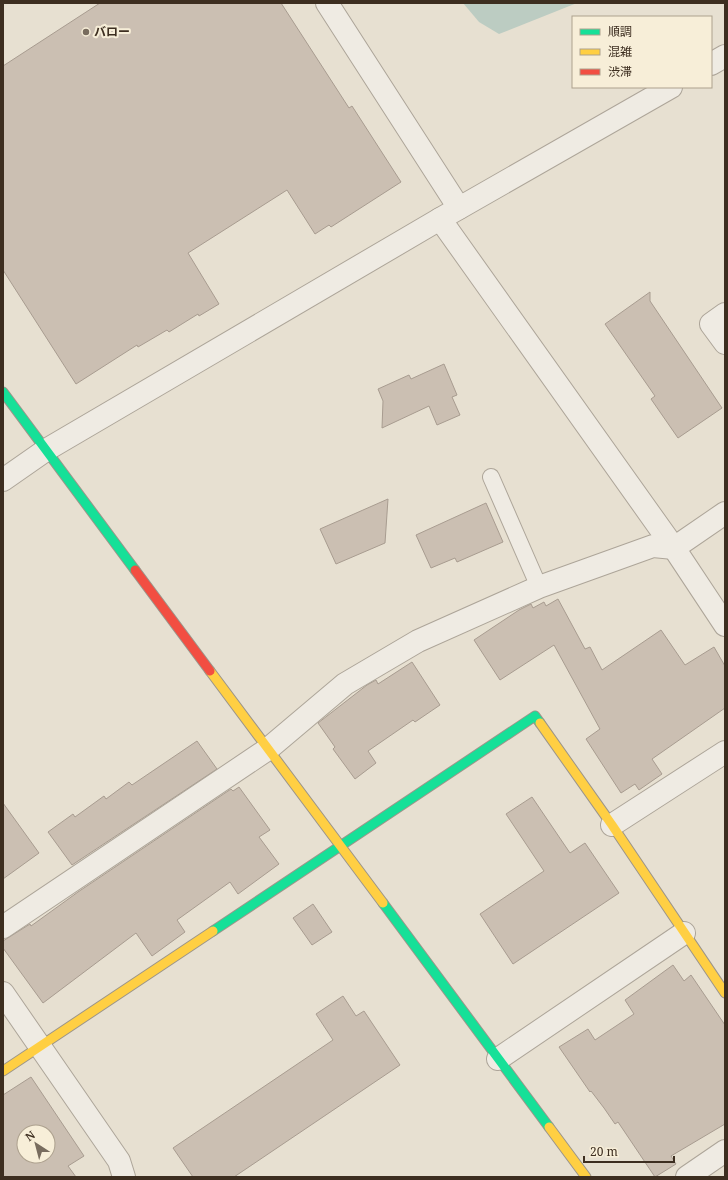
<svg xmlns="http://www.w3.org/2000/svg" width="728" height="1180" font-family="'Noto Serif','Noto Sans JP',serif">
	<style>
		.water { fill: #bcccc2 }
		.building { fill: #cbbfb2; stroke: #a89c90; fill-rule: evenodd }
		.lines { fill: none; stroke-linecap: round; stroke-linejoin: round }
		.lane-casing { stroke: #ada599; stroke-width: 18 }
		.street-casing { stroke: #ada599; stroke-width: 24 }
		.fast-casing { stroke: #9c958a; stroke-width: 11 }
		.slow-casing { stroke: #9c958a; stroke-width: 11 }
		.jam-casing { stroke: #9c958a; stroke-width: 11 }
		.lane { stroke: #efebe3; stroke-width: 16 }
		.street { stroke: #efebe3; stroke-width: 22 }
		.fast { stroke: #16e098; stroke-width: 9 }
		.slow { stroke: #ffcf43; stroke-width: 9 }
		.jam { stroke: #f24e42; stroke-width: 9 }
		.poi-dot { fill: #786c5e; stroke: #f7eed8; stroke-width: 1.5 }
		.labels { text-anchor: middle; stroke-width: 4; stroke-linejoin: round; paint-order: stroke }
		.poi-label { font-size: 12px; font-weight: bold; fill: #3d2e20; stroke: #f7eed8; text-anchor: start }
	</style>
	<rect width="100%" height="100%" fill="#e7e0d1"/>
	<polygon class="water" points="463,3 577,3 499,34 479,22"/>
	<g class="building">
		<polygon points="100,3 281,3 349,108 352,106 401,182 331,227 329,225 315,234 287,190 188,253 219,304 199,316 198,314 169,332 167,330 138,347 137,345 76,384 3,270 3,66"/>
		<polygon points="650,292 650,301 722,408 678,438 651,399 655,396 605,324"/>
		<polygon points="444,364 457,395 452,397 460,415 437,425 429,406 382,428 383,401 378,389 409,375 411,379"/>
		<polygon points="388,499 385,543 336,564 320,529"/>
		<polygon points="486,503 503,542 457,562 455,558 431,568 416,535"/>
		<polygon points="558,599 585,649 590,647 602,670 661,630 685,665 714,647 725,666 725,708 652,759 662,774 639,790 635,784 621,793 586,739 600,729 554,645 500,680 474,640 519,610 531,604 533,608 544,602 546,606"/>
		<polygon points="412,662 440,705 415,722 413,720 368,751 376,763 355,779 333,749 335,747 318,723 367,685 376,680 378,684"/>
		<polygon points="197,741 217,769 72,865 48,832 73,814 75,817 104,796 106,799 129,782 132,785"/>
		<polygon points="239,787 270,830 259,837 279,864 238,894 230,882 177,920 185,932 152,956 136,933 43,1003 3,948 3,941 30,924 31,926 78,892 231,789 233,791"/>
		<polygon points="532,797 570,853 585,843 619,893 513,964 480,914 544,871 506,814"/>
		<polygon points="3,803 39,853 3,879"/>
		<polygon points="313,904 332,932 312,945 293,918"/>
		<polygon points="673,965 684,981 691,975 725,1025 725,1124 671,1156 676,1164 655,1177 618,1122 615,1124 604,1108 591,1091 590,1092 559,1047 588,1029 595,1040 634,1014 625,1000"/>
		<polygon points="343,996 356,1016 364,1011 400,1065 234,1177 193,1177 173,1148 333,1040 316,1014"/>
		<path d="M31 1077 84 1156 68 1166 76 1177H3V1095ZM24 1132H48V1156H24Z"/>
	</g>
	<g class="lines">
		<defs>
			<polyline id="lane" points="491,477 539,587"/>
			<g id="street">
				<polyline points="327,3 459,208"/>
				<polyline points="711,64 725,56"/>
				<polyline points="440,219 674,548 725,625"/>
				<polyline points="725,314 711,324 725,343"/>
				<polyline points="3,480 46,450 440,219 671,87"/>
				<polyline points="612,825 725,752"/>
				<polyline points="3,927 268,749 345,684 418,641 539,587 653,546 674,548 725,513"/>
				<polyline points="3,993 119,1161 124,1177"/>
				<polyline points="498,1059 684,933"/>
				<polyline points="687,1177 725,1151"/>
			</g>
			<g id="fast">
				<polyline points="3,392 135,570"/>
				<polyline points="383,903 549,1127"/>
				<polyline points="213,931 535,716 540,723"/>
			</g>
			<g id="slow">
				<polyline points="210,671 383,903"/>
				<polyline points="540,723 612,825 725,993"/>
				<polyline points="3,1071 213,931"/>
				<polyline points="549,1127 586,1177"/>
			</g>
			<polyline id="jam" points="135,570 210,671"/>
		</defs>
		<use href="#lane" class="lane-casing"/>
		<use href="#street" class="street-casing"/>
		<use href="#fast" class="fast-casing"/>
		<use href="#slow" class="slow-casing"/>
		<use href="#jam" class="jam-casing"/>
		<use href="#lane" class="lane"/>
		<use href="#street" class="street"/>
		<use href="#fast" class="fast"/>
		<use href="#slow" class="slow"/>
		<use href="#jam" class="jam"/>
	</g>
	<circle class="poi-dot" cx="86" cy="32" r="4"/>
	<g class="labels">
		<g class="poi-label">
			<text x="94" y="36">バロー</text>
		</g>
	</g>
	<rect width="728" height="1180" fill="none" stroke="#3d2e20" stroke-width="8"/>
	<rect x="572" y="16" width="140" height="72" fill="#f7eed8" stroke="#ada18e"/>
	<rect x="580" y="29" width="20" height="6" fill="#16e098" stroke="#ada18e"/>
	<text x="608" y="36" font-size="12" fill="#3d2e20">順調</text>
	<rect x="580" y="49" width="20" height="6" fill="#ffcf43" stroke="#ada18e"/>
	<text x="608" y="56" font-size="12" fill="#3d2e20">混雑</text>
	<rect x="580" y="69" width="20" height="6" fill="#f24e42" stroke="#ada18e"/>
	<text x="608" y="76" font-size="12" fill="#3d2e20">渋滞</text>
	<g transform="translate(36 1144) rotate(324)"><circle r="19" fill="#f7eed8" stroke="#ada18e"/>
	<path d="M0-3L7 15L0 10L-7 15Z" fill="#786c5e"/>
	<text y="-6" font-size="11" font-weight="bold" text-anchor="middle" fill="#3d2e20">N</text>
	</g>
	<path d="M584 1156v6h90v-6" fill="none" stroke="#3d2e20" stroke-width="2"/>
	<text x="590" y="1156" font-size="12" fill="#3d2e20" stroke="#f7eed8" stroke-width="3" paint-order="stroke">20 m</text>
</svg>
